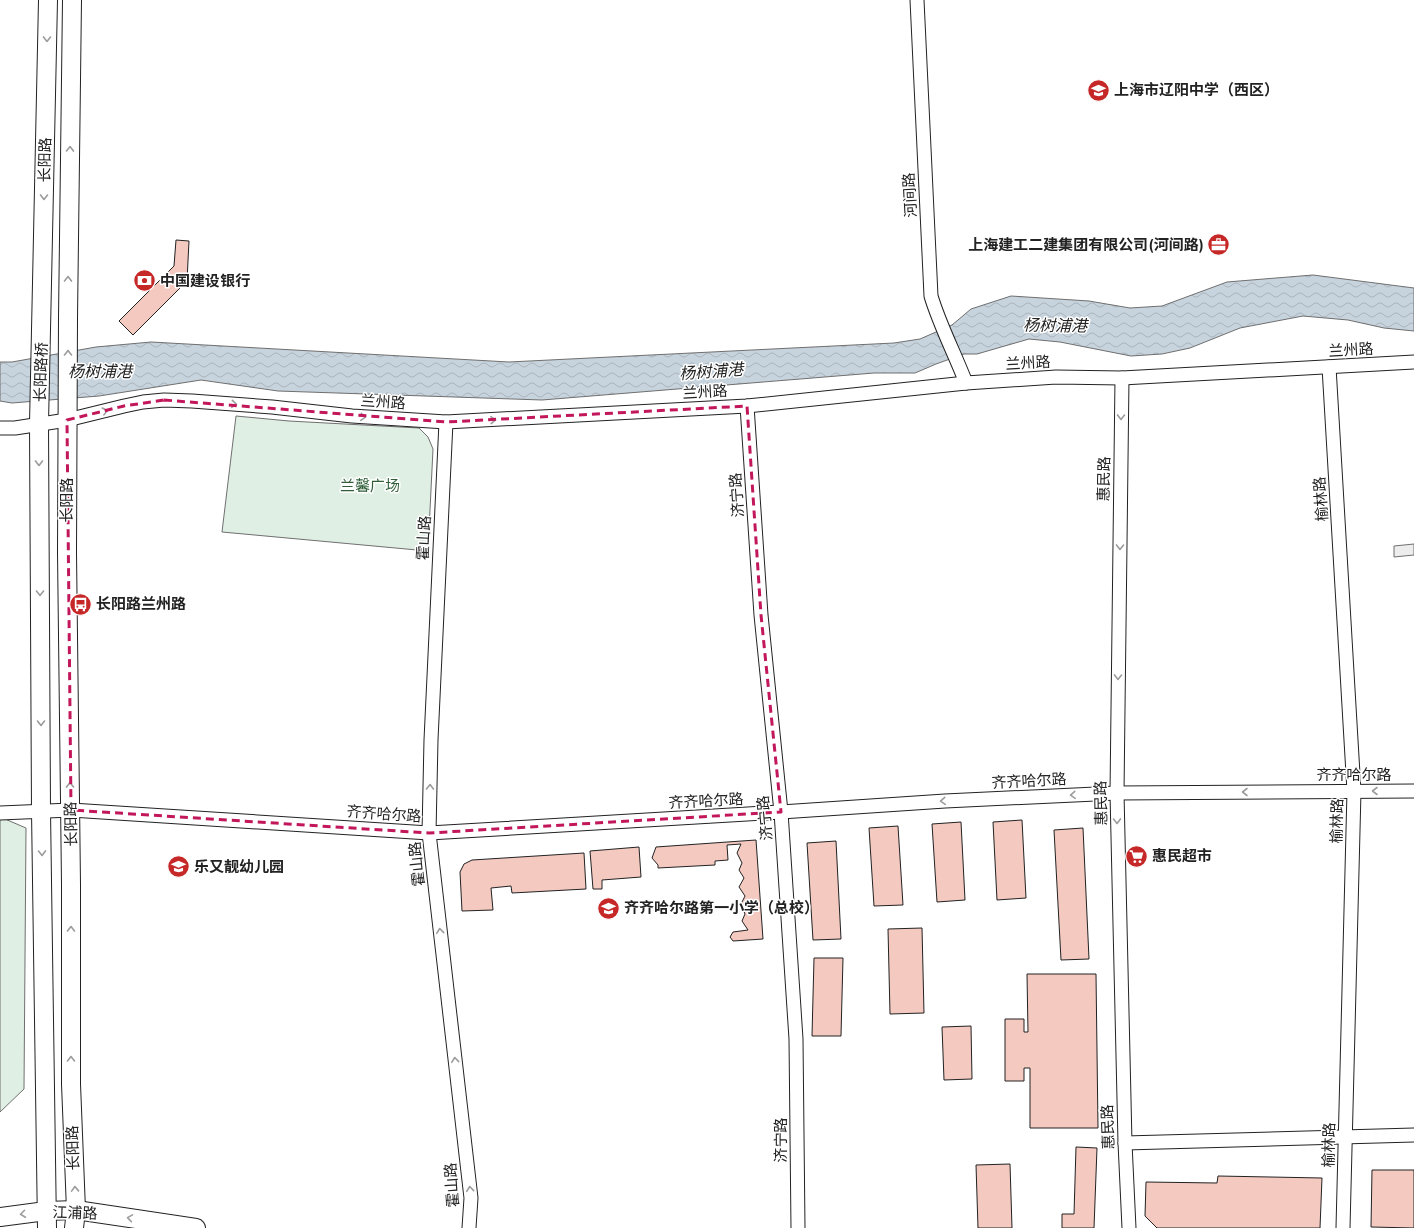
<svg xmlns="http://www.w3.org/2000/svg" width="1414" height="1228" font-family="Mulish,'Noto Sans SC',sans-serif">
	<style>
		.park { fill: #e0efe3; stroke: #6f6f6f }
		.parking { fill: #ededed; stroke: #6f6f6f }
		.water { fill: url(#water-waves); stroke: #6f6f6f }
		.building { fill: #f3c9c0; stroke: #222 }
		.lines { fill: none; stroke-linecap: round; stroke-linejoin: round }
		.street-casing { stroke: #222; stroke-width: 15 }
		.secondary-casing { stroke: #222; stroke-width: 20 }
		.street { stroke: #fff; stroke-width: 13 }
		.secondary { stroke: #fff; stroke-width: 18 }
		.oneway { stroke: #9c9c9c }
		.marked { fill: none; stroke: #c2185b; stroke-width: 3; stroke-dasharray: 8 5; stroke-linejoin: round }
		.labels { text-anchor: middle; stroke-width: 3; stroke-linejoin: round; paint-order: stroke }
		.poi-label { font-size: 15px; font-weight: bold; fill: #222; stroke: #fff; text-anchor: start }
		.street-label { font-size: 15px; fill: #222; stroke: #fff }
		.park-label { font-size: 15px; fill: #2f5e38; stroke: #fff }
		.water-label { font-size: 16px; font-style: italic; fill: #222; stroke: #fff }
	</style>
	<defs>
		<pattern id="water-waves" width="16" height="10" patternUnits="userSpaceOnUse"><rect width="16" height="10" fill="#c7d3dd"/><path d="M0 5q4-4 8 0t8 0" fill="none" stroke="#abb5bd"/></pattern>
	</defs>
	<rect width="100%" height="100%" fill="#fff"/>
	<g class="park">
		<polygon points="236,416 289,421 419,428 428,437 433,449 428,551 222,532"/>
		<polygon points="0,819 5,819 26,828 24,1089 0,1112"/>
	</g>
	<polygon class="parking" points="1414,544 1414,555 1394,557 1394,546"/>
	<polygon class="water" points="1313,275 1414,288 1414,331 1384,328 1348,320 1303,316 1240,328 1190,348 1162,354 1131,356 1060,342 1029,339 977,354 964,354 936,364 915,373 874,373 542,400 278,391 201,380 99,396 12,403 0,401 0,362 12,362 96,347 151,342 509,362 894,343 920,339 952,325 971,309 1011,296 1089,301 1130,308 1162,306 1227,282"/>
	<g class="building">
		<polygon points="176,240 189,241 187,281 133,335 119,321 174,266"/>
		<polygon points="1022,820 1026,898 997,900 993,822"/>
		<polygon points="961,822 965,900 937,902 932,824"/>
		<polygon points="898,826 903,905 874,906 869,828"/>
		<polygon points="1083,828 1089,959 1061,960 1054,830"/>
		<polygon points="756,840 763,939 733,941 730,937 733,932 748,930 742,921 745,914 741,904 745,896 739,887 744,878 739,870 742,863 737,853 741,844 727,845 728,860 715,861 715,865 658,868 658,865 652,858 656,847"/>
		<polygon points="836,841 841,939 813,940 807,843"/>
		<polygon points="639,847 641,877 602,880 602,889 593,889 590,851"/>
		<polygon points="584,853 586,889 512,893 511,886 491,888 493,910 462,911 460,872 464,864 472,860"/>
		<polygon points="922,928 924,1013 890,1014 888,929"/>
		<polygon points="814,958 843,958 841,1036 812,1036"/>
		<polygon points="1027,974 1096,974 1098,1128 1030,1128 1030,1068 1024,1068 1024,1081 1005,1081 1005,1019 1024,1019 1024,1032 1028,1032"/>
		<polygon points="971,1026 972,1079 944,1080 942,1027"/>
		<polygon points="1076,1147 1097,1148 1094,1228 1062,1228 1062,1214 1074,1214"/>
		<polygon points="1010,1164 1012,1228 978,1228 976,1165"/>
		<polygon points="1372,1170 1414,1170 1414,1228 1371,1227"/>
		<polygon points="1218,1176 1322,1178 1320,1228 1157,1228 1145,1216 1146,1182 1217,1183"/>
	</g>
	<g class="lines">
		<defs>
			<g id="street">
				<path d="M917 0 931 296C940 326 955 354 966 383"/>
				<polyline points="1329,367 1354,791 1343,1228"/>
				<polyline points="1122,378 1117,793 1125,1143 1129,1228"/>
				<polyline points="747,406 761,615 781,812 796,1039 798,1228"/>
				<polyline points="446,422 431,740 429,833 471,1198 469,1228"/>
				<polyline points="0,428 15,428 67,420 124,406 143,402 164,400 192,401 272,407 352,416 446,422 747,406 966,383 1056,377 1122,378 1414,362"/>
				<polyline points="0,813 71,810 429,833 781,812 945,801 1117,793 1414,791"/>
				<polyline points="1125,1143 1414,1135"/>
			</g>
			<g id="secondary">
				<polyline points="72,0 68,318 67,553 71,884 71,1084 76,1210 74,1228"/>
				<polyline points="0,1217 46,1211 76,1210 196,1228"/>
				<polyline points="47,1228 41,811 39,424 48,0"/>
			</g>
		</defs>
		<use href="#street" class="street-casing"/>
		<use href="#secondary" class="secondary-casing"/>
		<use href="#street" class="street"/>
		<use href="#secondary" class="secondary"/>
	</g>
	<defs><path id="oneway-chevron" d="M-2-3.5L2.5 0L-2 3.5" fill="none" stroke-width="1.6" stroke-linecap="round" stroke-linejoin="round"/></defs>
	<g class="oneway">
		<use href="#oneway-chevron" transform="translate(47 39) rotate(91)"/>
		<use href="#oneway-chevron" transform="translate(70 149) rotate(-89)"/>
		<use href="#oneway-chevron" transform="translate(44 197) rotate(91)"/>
		<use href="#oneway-chevron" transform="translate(68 279) rotate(-89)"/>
		<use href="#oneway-chevron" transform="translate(68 353) rotate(-90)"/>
		<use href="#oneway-chevron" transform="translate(234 404) rotate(5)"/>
		<use href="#oneway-chevron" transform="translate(105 411) rotate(-14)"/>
		<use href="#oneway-chevron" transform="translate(363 417) rotate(4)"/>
		<use href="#oneway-chevron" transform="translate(1121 417) rotate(91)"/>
		<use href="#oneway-chevron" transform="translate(493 420) rotate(-3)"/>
		<use href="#oneway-chevron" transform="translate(39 463) rotate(90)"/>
		<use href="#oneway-chevron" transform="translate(1120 547) rotate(91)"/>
		<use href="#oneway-chevron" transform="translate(40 593) rotate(90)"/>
		<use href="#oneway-chevron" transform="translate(1118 677) rotate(91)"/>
		<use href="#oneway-chevron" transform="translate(41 723) rotate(90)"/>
		<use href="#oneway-chevron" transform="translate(70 785) rotate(-91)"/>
		<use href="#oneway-chevron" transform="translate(430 787) rotate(-89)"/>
		<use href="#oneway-chevron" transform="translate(1375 791) rotate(180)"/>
		<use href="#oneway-chevron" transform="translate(1245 792) rotate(180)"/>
		<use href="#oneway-chevron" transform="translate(1073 795) rotate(177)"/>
		<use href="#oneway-chevron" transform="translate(943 801) rotate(176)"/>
		<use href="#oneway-chevron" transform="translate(1117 821) rotate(89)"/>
		<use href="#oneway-chevron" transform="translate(42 853) rotate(89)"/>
		<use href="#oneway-chevron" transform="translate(71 929) rotate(-90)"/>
		<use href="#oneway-chevron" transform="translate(440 931) rotate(-96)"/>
		<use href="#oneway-chevron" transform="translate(71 1059) rotate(-90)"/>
		<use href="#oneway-chevron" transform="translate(455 1060) rotate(-96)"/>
		<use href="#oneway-chevron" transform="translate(75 1189) rotate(-92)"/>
		<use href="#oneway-chevron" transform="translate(470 1189) rotate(-96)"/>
		<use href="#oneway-chevron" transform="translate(23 1214) rotate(173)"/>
		<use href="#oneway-chevron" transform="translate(130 1218) rotate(-171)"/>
	</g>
	<path class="marked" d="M164 400 446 422 747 406 761 615 781 812 429 833 71 810 67 420 124 406Z"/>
	<defs>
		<symbol id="school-disc" viewBox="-11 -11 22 22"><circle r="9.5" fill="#c62828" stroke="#fff"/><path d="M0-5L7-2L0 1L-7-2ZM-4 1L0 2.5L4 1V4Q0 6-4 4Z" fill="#fff"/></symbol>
		<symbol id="office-disc" viewBox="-11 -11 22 22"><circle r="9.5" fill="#c62828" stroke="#fff"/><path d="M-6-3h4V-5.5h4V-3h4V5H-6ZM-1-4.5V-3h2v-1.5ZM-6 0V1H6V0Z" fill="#fff"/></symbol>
		<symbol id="bank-disc" viewBox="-11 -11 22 22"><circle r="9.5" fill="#c62828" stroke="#fff"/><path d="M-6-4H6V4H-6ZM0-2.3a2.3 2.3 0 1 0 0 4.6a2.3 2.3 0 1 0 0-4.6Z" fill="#fff"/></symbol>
		<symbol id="bus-disc" viewBox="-11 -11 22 22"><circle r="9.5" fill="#c62828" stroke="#fff"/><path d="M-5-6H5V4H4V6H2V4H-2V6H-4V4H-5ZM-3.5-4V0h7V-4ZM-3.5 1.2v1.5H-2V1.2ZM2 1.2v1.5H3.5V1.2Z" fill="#fff"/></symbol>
		<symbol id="supermarket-disc" viewBox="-11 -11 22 22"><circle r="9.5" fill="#c62828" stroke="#fff"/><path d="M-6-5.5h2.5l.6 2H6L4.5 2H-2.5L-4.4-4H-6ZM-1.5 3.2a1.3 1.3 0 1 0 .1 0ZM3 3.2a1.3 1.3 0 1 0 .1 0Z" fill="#fff"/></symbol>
	</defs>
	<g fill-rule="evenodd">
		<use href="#school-disc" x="1086" y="78" width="25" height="25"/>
		<use href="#office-disc" x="1206" y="232" width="25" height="25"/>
		<use href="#bank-disc" x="132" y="268" width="25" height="25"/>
		<use href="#bus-disc" x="68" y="592" width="25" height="25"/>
		<use href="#supermarket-disc" x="1124" y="844" width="25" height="25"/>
		<use href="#school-disc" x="166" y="854" width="25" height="25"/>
		<use href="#school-disc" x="596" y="896" width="25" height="25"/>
	</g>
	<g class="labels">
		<g class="poi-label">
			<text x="1114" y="95">上海市辽阳中学（西区）</text>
			<text x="1204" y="250" text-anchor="end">上海建工二建集团有限公司(河间路)</text>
			<text x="160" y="286">中国建设银行</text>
			<text x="96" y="609">长阳路兰州路</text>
			<text x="1152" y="861">惠民超市</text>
			<text x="194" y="872">乐又靓幼儿园</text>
			<text x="624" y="913">齐齐哈尔路第一小学（总校）</text>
		</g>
		<g class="street-label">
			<text transform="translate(45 160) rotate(-89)" y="5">长阳路</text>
			<text transform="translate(910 195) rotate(-93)" y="5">河间路</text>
			<text transform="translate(1351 350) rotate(-3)" y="5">兰州路</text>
			<text transform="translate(1028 363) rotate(-3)" y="5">兰州路</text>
			<text transform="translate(41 372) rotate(-88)" y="5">长阳路桥</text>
			<text transform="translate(705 392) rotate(-3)" y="5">兰州路</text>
			<text transform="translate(383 402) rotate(4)" y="5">兰州路</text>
			<text transform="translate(1104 479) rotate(-89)" y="5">惠民路</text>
			<text transform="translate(737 495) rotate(-94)" y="5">济宁路</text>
			<text transform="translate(1321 499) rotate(-94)" y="5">榆林路</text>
			<text transform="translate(67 500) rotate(-90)" y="5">长阳路</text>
			<text transform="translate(424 538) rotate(-87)" y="5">霍山路</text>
			<text x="1354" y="780">齐齐哈尔路</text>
			<text transform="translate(1029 781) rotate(-3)" y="5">齐齐哈尔路</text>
			<text transform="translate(706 801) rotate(-3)" y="5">齐齐哈尔路</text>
			<text transform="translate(1101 803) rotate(-91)" y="5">惠民路</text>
			<text transform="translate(384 814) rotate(4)" y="5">齐齐哈尔路</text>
			<text transform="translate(765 818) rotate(-95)" y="5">济宁路</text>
			<text transform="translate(1337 821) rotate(-89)" y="5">榆林路</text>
			<text transform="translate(71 824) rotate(-91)" y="5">长阳路</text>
			<text transform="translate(417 864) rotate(-96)" y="5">霍山路</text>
			<text transform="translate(1108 1127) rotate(-92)" y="5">惠民路</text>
			<text transform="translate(781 1140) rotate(-90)" y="5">济宁路</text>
			<text transform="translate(1329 1145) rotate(-89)" y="5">榆林路</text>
			<text transform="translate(73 1148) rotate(-92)" y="5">长阳路</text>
			<text transform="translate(452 1185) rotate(-94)" y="5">霍山路</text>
			<text transform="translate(75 1213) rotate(2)" y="5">江浦路</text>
		</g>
		<g class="park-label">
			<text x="370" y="491">兰馨广场</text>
		</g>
		<g class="water-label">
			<text transform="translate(1055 325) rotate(1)" y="6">杨树浦港</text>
			<text x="100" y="377">杨树浦港</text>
			<text transform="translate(711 371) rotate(-4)" y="6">杨树浦港</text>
		</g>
	</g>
</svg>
